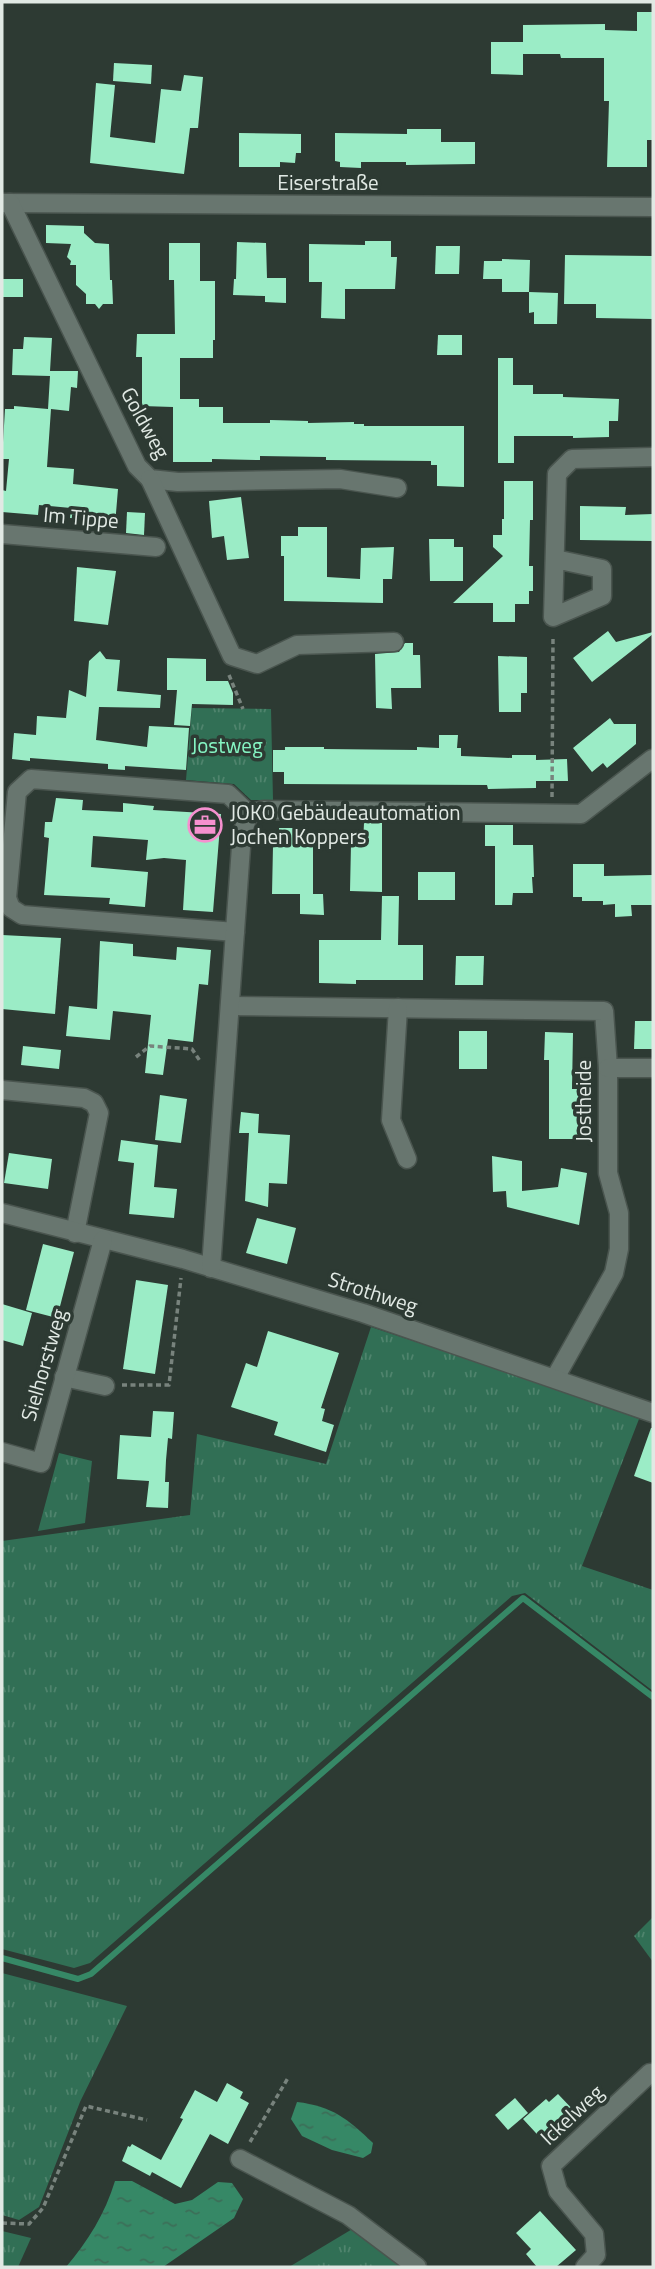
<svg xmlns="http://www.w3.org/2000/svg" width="655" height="2269" font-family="'Titillium Web',sans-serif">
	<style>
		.grass { fill: url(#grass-tufts) }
		.water { fill: url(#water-ripples) }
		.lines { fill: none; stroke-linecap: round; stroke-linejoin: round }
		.stream { stroke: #368866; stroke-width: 6 }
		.building { fill: #9becc6 }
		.minor-casing { stroke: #4a554f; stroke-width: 21 }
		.path { stroke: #78837d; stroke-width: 3.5; stroke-dasharray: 5 3.5; stroke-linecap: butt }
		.minor { stroke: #68766f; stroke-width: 18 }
		.labels { text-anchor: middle; stroke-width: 7; stroke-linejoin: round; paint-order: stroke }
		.street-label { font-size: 21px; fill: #e1e9e4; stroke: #2d3a33 }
		.park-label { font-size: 21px; fill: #85f5c3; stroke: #2d3a33 }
		.poi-label { font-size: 21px; fill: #e1e9e4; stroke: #2d3a33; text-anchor: start }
	</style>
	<defs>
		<pattern id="grass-tufts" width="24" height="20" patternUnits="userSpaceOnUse" patternTransform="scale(1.75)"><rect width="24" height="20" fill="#316f55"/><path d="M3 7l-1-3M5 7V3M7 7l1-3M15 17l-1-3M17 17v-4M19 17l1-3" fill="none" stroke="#4f846d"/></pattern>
		<pattern id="water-ripples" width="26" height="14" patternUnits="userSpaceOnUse" patternTransform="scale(1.75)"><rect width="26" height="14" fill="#368866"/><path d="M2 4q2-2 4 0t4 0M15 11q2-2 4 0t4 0" fill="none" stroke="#3c6e58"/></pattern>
	</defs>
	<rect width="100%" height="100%" fill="#2d3a33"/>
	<g class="grass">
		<polygon points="192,708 271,709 273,800 251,800 234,784 186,780"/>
		<polygon points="371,1327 558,1389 639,1419 582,1566 653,1590 653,1691 525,1593 512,1596 90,1963 74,1968 2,1949 2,1541 190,1515 197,1434 326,1464"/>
		<polygon points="59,1453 92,1461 85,1523 38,1531"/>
		<polygon points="653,1917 653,1962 634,1936"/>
		<polygon points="2,1973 127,2006 80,2102 39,2207 19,2220 2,2215"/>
		<polygon points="354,2228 403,2267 289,2267"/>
		<polygon points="2,2231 31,2238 18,2267 2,2267"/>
	</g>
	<g class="water">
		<path d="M297 2102C332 2106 348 2119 373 2143L371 2153 363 2158 332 2150 302 2136 291 2119Z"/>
		<path d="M115 2181H132L175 2204 192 2200 218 2182 232 2183 243 2199 234 2218 163 2267H66C88 2241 105 2214 115 2181Z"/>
	</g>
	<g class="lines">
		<polyline class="stream" points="2,1958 78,1979 91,1974 523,1598 653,1697"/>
	</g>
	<g class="building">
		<polygon points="637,12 653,12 653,140 647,140 647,167 607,167 609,101 604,101 604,58 561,58 560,54 523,54 523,25 605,24 605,30 637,31"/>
		<polygon points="491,42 523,42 523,75 491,74"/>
		<polygon points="114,63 152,65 151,84 113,81"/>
		<polygon points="184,75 203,77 198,128 190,128 184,174 90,163 96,83 115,85 110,137 155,143 161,89 181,91"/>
		<polygon points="407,129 441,129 441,142 475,142 475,164 406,165 406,162 361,162 361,168 340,167 340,162 335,161 335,133 407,134"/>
		<polygon points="239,133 301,134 301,153 296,153 295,163 280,162 280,167 239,167"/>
		<polygon points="46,225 84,226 84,233 95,243 109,244 110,280 112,280 113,304 103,304 99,309 95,304 86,304 86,294 76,285 76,265 70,265 71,261 67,257 71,244 46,243"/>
		<polygon points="365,241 391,241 391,257 397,257 395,289 345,289 345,319 321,318 322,282 309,282 309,244 365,245"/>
		<polygon points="237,242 266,243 267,278 286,278 286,303 265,302 265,296 233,295 234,279 236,279"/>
		<polygon points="169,243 200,243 200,281 215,281 215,340 213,340 213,358 180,358 180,399 199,399 199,407 223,407 223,423 270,423 270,420 308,421 308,423 354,422 354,424 364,424 364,426 464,426 464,487 437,486 437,465 431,465 431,461 326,460 326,457 260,456 260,460 212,459 212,462 173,462 173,407 142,406 142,357 136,357 137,334 175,334 174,280 169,280"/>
		<polygon points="436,246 460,246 459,274 435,274"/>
		<polygon points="565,255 653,256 653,319 596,318 596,304 564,304"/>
		<polygon points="502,259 530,260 529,292 502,292 502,279 483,279 484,261 502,261"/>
		<rect x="2" y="279" width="21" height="18"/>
		<polygon points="529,292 558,293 557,324 534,324 534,312 529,313"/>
		<polygon points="438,335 462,335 462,355 437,355"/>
		<polygon points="24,337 52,338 50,371 78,371 77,388 71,387 69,411 51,409 47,467 74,469 73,484 118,489 115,525 86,522 86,519 70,518 71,508 39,505 38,515 2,512 2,490 6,491 9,459 2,459 5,409 14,409 14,406 48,409 50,376 12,375 13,349 23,349"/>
		<polygon points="498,358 513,358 513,385 533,385 533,394 563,394 563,397 619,399 618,421 609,421 609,437 573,438 573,436 514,436 514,463 498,463"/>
		<polygon points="504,481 533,481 533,520 530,520 529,566 533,566 533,591 529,591 529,604 515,604 515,622 493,622 493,603 453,603 503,556 493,547 493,535 502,535 502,519 504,519"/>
		<polygon points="241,497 249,558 227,560 224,536 212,538 209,501"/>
		<polygon points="580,506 626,507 625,515 653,514 653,541 580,540"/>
		<polygon points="127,512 145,513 144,535 126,533"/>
		<polygon points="298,527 327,527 327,577 360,579 361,548 394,547 392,579 383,579 383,603 284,601 284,556 281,556 281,536 298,536"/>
		<polygon points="429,539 454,539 454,547 463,547 463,581 430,581"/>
		<polygon points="77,567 116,571 108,625 74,621"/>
		<polygon points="608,631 616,642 653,632 653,634 592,682 573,658"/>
		<polygon points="405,643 413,643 413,655 420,655 421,688 391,688 392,709 376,708 375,654 399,652"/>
		<polygon points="100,651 106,659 120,660 117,691 161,695 160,708 99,707 96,740 147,747 149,726 189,728 186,770 125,766 125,770 108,769 108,764 30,758 30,761 12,759 14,733 36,735 37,716 66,718 69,690 86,697 89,661"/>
		<polygon points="498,656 527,657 527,693 521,693 521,712 499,712"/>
		<polygon points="167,658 206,659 206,681 228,681 233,693 233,705 192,704 190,726 174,725 177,690 167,690"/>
		<polygon points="610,718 614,724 636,724 636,744 607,768 603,763 592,772 573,748"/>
		<polygon points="439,735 458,735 457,748 461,748 461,756 512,758 512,755 536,755 536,760 567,759 568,781 536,781 536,788 488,789 487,785 284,784 284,772 273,772 273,750 285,750 285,747 324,747 324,749 417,750 417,747 439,748"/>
		<polygon points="56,798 83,800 82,810 123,812 123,803 154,806 153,810 221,814 213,912 183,910 186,860 164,858 146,860 148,840 93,836 91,867 148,872 145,907 109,904 110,898 44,895 49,838 44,837 45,822 52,822"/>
		<polygon points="364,823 382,823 382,892 350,891 351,844 363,844"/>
		<polygon points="485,825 513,825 513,845 533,845 534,877 532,877 533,893 513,893 512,905 495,905 495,846 485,846"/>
		<polygon points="279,828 302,828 302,846 313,846 313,894 323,894 324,915 300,914 300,894 272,894 273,846 279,846"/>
		<polygon points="573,864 604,864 604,876 653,875 653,905 631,905 632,916 615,917 615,904 603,905 603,901 582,901 582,897 573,897"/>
		<rect x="418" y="872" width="37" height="28"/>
		<polygon points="382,896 399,896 398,945 423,945 423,980 356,980 356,984 319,983 319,940 381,940"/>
		<polygon points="2,935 61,938 55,1014 2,1009"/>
		<polygon points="100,941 133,944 133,956 176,960 177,947 211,950 208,985 199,984 193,1042 168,1039 163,1075 145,1073 151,1015 113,1011 110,1040 66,1036 69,1006 97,1009"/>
		<polygon points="456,956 484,956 483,985 455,985"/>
		<polygon points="635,1021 653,1021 653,1049 634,1049"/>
		<rect x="459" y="1031" width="28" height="38"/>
		<polygon points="545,1032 573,1033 572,1089 582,1089 582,1125 579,1125 579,1139 549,1139 549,1060 544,1060"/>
		<polygon points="23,1046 61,1050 59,1069 21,1065"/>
		<polygon points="160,1095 187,1099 181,1143 155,1140"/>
		<polygon points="241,1112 259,1114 258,1133 290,1135 287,1184 269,1183 268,1207 245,1201 249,1133 239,1133"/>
		<polygon points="121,1140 158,1145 154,1187 177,1189 174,1218 129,1214 134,1163 118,1161"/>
		<polygon points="9,1153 52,1159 48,1189 4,1183"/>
		<polygon points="492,1156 522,1161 522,1191 558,1187 561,1168 587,1173 579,1225 507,1207 506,1191 493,1192"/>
		<polygon points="257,1218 296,1228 287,1264 246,1253"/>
		<polygon points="43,1244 74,1252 57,1318 26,1310"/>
		<polygon points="136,1280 168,1285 155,1374 123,1369"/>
		<polygon points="2,1304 32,1313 23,1346 2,1340"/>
		<polygon points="268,1331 339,1353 321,1408 325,1409 322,1421 334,1425 326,1452 274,1435 278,1422 231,1407 246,1363 257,1367"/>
		<polygon points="153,1411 174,1412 172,1439 168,1438 166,1460 165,1482 169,1482 168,1508 146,1507 149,1481 117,1479 120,1435 151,1437"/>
		<polygon points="651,1428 653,1428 653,1483 634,1476"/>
		<polygon points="227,2083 243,2092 240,2098 249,2103 228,2144 210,2134 181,2188 152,2172 150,2176 122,2161 128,2146 130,2147 132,2144 161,2160 183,2119 180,2118 195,2090 217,2102"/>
		<polygon points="558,2094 579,2116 547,2145 523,2119 546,2099 549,2102"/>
		<polygon points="515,2098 528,2113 508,2130 495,2115"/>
		<polygon points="540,2211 576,2250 556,2267 537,2267 526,2254 531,2249 516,2233"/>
	</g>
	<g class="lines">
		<defs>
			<g id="minor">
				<polyline points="2,203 653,207"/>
				<polyline points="10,203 137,466 150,479 178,482 340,479 397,488"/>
				<polyline points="150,479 232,656 257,664 297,645 394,642"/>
				<polyline points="2,534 156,547"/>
				<polyline points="555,559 602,569 602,596 553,617 557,474 572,459 653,457"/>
				<polyline points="235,932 22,915 11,908 7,898 17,792 31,779 228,794 249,814 264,810 581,814 652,759"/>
				<polyline points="230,1006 604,1011 608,1068 608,1173 619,1213 619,1249 614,1273 555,1378"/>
				<polyline points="398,1008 391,1120 407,1159"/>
				<polyline points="608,1068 653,1068"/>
				<polyline points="2,1090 84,1098 94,1103 99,1113 75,1233"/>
				<polyline points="2,1213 183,1259 363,1313 653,1413"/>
				<polyline points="211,1268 242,833 249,814"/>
				<polyline points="64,1377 105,1386"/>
				<polyline points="2,1452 41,1463 103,1240"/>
				<polyline points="240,2159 348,2215 417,2267"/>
				<polyline points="585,2267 596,2255 594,2234 558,2191 551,2166 650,2073"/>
			</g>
		</defs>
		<use href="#minor" class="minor-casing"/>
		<g class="path">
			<polyline points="229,675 243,709"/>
			<polyline points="552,797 553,637"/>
			<polyline points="136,1057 150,1046 192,1049 200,1061"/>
			<polyline points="122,1385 169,1385 181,1278"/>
			<polyline points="250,2142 288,2078"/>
			<polyline points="2,2223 29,2224 43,2208 86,2106 147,2120"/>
		</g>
		<use href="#minor" class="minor"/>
	</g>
	<defs>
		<symbol id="office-ring" viewBox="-11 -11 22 22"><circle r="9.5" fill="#2d3a33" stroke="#f690cf" stroke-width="1.5"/><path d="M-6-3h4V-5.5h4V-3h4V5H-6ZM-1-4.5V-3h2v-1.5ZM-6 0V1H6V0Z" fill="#f690cf"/></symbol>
	</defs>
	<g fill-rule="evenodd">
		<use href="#office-ring" x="186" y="806" width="38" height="38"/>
	</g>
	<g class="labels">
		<g class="street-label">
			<text x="328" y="190">Eiserstraße</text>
			<text transform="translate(145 423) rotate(61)" y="7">Goldweg</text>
			<text transform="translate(81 518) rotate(5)" y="7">Im Tippe</text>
			<text transform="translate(584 1101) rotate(-90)" y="7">Jostheide</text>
			<text transform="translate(373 1293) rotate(18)" y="7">Strothweg</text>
			<text transform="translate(44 1365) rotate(-74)" y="7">Sielhorstweg</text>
			<text transform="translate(572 2115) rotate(-43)" y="7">Ickelweg</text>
		</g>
		<g class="park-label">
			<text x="227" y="753">Jostweg</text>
		</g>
		<g class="poi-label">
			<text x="230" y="820">JOKO Gebäudeautomation<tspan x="230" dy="24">Jochen Koppers</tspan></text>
		</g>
	</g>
	<rect width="655" height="2269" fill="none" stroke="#e1e9e4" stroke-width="7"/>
</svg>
